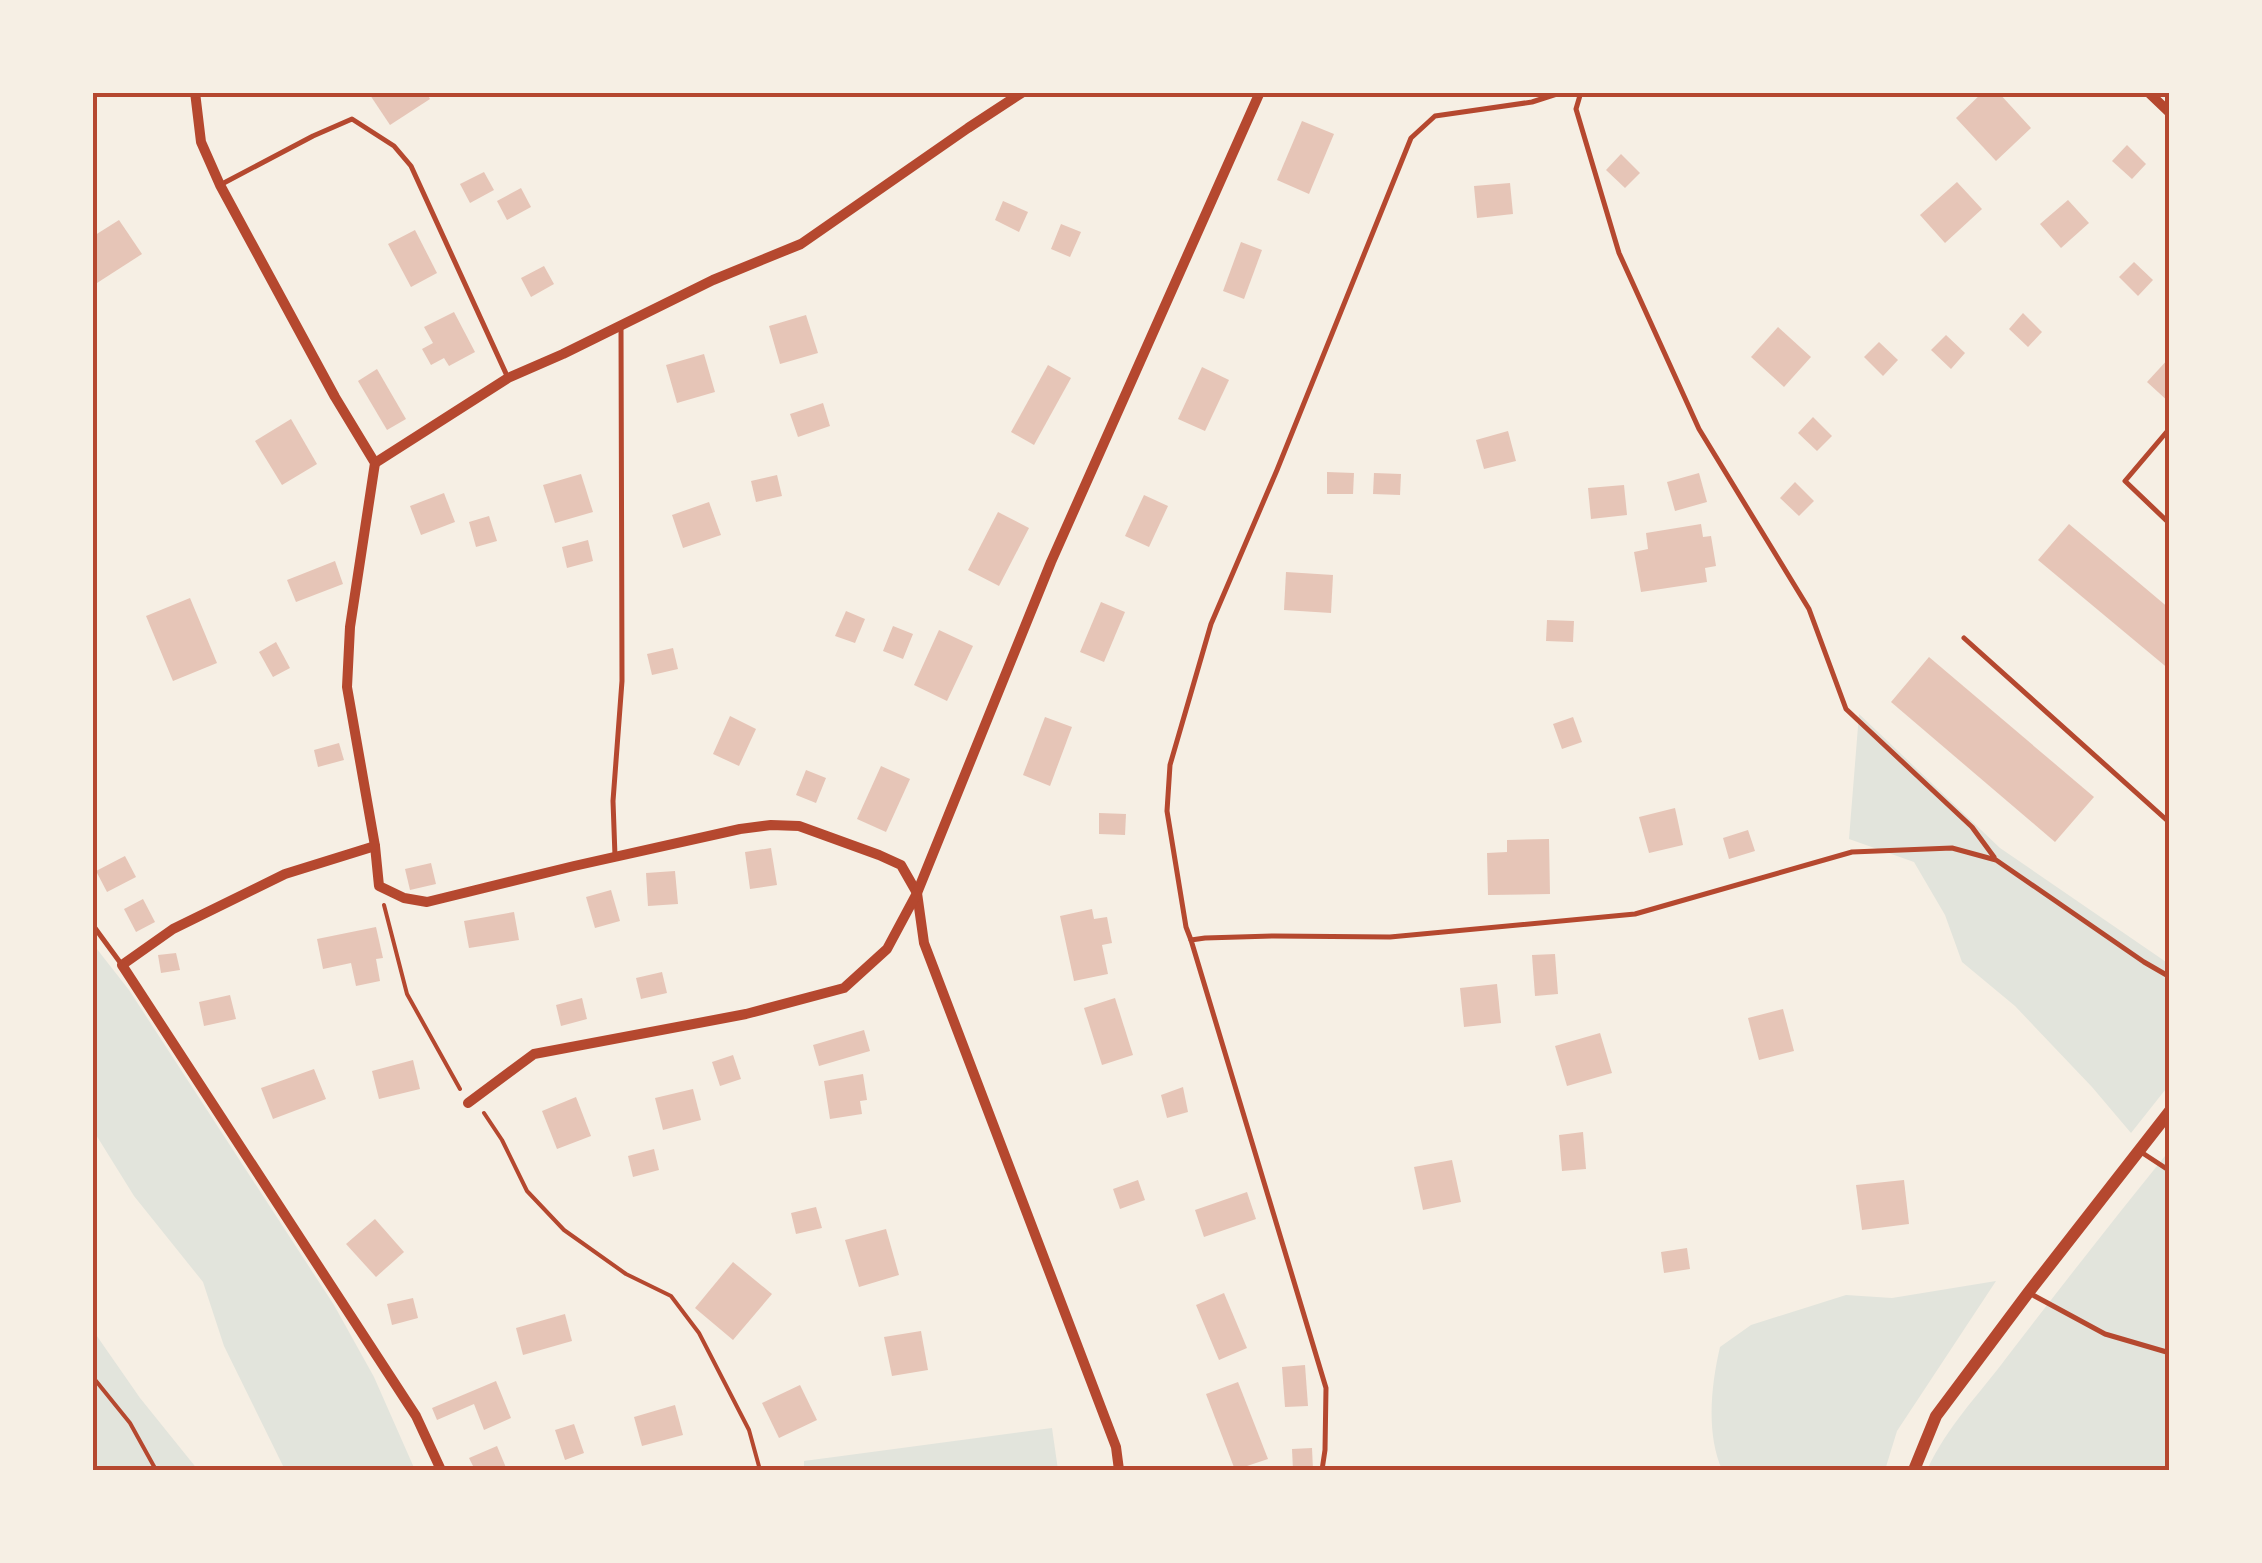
<svg xmlns="http://www.w3.org/2000/svg" width="2262" height="1563" font-family="Georgia,serif">
	<style>
		.green { fill: #e2e4dc }
		.building { fill: #e6c5b7 }
		.lines { fill: none; stroke-linecap: round; stroke-linejoin: round }
		.path { stroke: #b5482f; stroke-width: 4 }
		.service { stroke: #b5482f; stroke-width: 5 }
		.minor { stroke: #b5482f; stroke-width: 10 }
		.tertiary { stroke: #b5482f; stroke-width: 12 }
		.neatline { fill: none; stroke: #b5482f; stroke-width: 4 }
	</style>
	<rect width="100%" height="100%" fill="#f6efe4"/>
	<g class="green">
		<polygon points="1859,714 2000,848 2169,964 2169,1085 2131,1133 2092,1087 2015,1006 1962,962 1945,915 1914,862 1849,839"/>
		<polygon points="93,944 129,990 334,1305 374,1377 415,1470 285,1470 224,1346 203,1282 134,1196 93,1130"/>
		<path d="M2169 1151V1470H1927C1948 1425 1978 1396 2007 1357 2060 1288 2114 1219 2169 1151Z"/>
		<path d="M1996 1281 1897 1431 1885 1470H1722C1706 1433 1711 1386 1720 1347L1751 1325 1846 1295 1892 1298Z"/>
		<polygon points="92,1329 140,1398 198,1470 99,1470 93,1464"/>
		<polygon points="1052,1428 1058,1470 804,1470 804,1461"/>
	</g>
	<g class="building">
		<polygon points="368,92 426,92 430,99 390,125"/>
		<polygon points="1983,92 1998,92 2031,128 1996,161 1956,118"/>
		<polygon points="1302,121 1334,134 1309,194 1277,180"/>
		<polygon points="2127,145 2146,164 2132,179 2112,161"/>
		<polygon points="1621,154 1640,173 1625,188 1606,170"/>
		<polygon points="484,172 494,190 470,203 460,184"/>
		<polygon points="1957,182 1982,209 1945,243 1920,215"/>
		<polygon points="1510,183 1513,214 1477,218 1474,186"/>
		<polygon points="521,188 531,207 507,220 497,201"/>
		<polygon points="2068,200 2089,223 2061,248 2040,224"/>
		<polygon points="1003,201 1028,212 1019,232 995,220"/>
		<polygon points="119,220 142,254 97,283 92,277 92,237"/>
		<polygon points="1061,224 1081,232 1070,257 1051,249"/>
		<polygon points="415,230 437,273 411,287 388,244"/>
		<polygon points="1241,242 1262,250 1244,299 1223,291"/>
		<polygon points="2134,262 2153,280 2138,296 2119,277"/>
		<polygon points="544,266 554,284 531,297 521,278"/>
		<polygon points="454,312 475,352 449,366 444,358 431,365 422,349 433,343 424,327"/>
		<polygon points="2023,313 2042,332 2028,347 2009,329"/>
		<polygon points="806,315 818,353 780,364 769,326"/>
		<polygon points="1778,327 1811,357 1784,387 1751,357"/>
		<polygon points="1946,335 1965,353 1951,369 1931,350"/>
		<polygon points="1879,342 1898,360 1883,376 1864,357"/>
		<polygon points="704,354 715,392 677,403 666,365"/>
		<polygon points="2170,357 2170,403 2147,382"/>
		<polygon points="1048,365 1071,378 1034,445 1011,432"/>
		<polygon points="1202,367 1229,380 1205,431 1178,419"/>
		<polygon points="377,369 406,419 387,430 358,381"/>
		<polygon points="823,403 830,426 798,437 790,414"/>
		<polygon points="1813,417 1832,436 1817,451 1798,433"/>
		<polygon points="291,419 317,464 282,485 255,441"/>
		<polygon points="1508,431 1516,461 1484,469 1476,440"/>
		<polygon points="1327,472 1354,473 1353,494 1327,494"/>
		<polygon points="1374,473 1401,474 1400,495 1373,494"/>
		<polygon points="1699,473 1707,502 1675,511 1667,482"/>
		<polygon points="581,474 593,512 555,523 543,485"/>
		<polygon points="777,475 782,496 756,502 751,481"/>
		<polygon points="1795,482 1814,501 1799,516 1780,498"/>
		<polygon points="1624,485 1627,515 1591,519 1588,488"/>
		<polygon points="444,493 455,522 421,535 410,506"/>
		<polygon points="1144,495 1168,506 1149,547 1125,536"/>
		<polygon points="709,502 721,535 683,548 672,515"/>
		<polygon points="998,512 1029,528 999,586 968,570"/>
		<polygon points="489,516 497,541 476,547 469,522"/>
		<polygon points="1701,524 1703,537 1711,536 1716,566 1705,568 1707,582 1641,592 1634,552 1648,549 1646,533"/>
		<polygon points="2069,524 2170,609 2170,670 2038,560"/>
		<polygon points="588,540 593,561 567,568 562,547"/>
		<polygon points="335,561 343,584 296,602 287,580"/>
		<polygon points="1286,572 1333,575 1331,613 1284,610"/>
		<polygon points="190,598 217,663 173,681 146,616"/>
		<polygon points="1101,602 1125,612 1104,662 1080,652"/>
		<polygon points="846,611 865,619 855,643 835,636"/>
		<polygon points="1547,620 1574,621 1573,642 1546,641"/>
		<polygon points="893,626 913,634 903,659 883,651"/>
		<polygon points="939,630 973,646 947,701 914,685"/>
		<polygon points="276,642 290,668 273,677 259,652"/>
		<polygon points="673,648 678,669 652,675 647,654"/>
		<polygon points="1929,657 2094,797 2055,842 1891,702"/>
		<polygon points="730,716 756,729 739,766 713,754"/>
		<polygon points="1045,717 1072,727 1050,786 1023,775"/>
		<polygon points="1573,717 1582,742 1562,749 1553,724"/>
		<polygon points="339,743 344,760 318,767 314,750"/>
		<polygon points="881,766 910,779 886,832 857,819"/>
		<polygon points="806,770 826,778 816,803 796,795"/>
		<polygon points="1675,808 1683,845 1649,853 1639,817"/>
		<polygon points="1099,813 1126,814 1125,835 1099,834"/>
		<polygon points="1748,830 1755,851 1729,859 1723,838"/>
		<polygon points="1549,839 1550,894 1488,895 1487,853 1507,852 1507,840"/>
		<polygon points="771,848 777,885 750,889 745,852"/>
		<polygon points="125,856 136,877 107,892 96,871"/>
		<polygon points="431,863 436,884 410,890 405,869"/>
		<polygon points="675,871 678,904 648,906 646,873"/>
		<polygon points="611,890 620,921 595,928 586,897"/>
		<polygon points="143,899 155,922 136,932 124,909"/>
		<polygon points="1092,909 1094,919 1107,917 1112,943 1102,945 1108,974 1074,981 1060,916"/>
		<polygon points="514,912 519,940 469,948 464,921"/>
		<polygon points="376,927 383,958 376,959 380,981 356,986 351,963 323,969 317,939"/>
		<polygon points="176,953 180,970 161,973 158,955"/>
		<polygon points="1555,954 1558,994 1535,996 1532,955"/>
		<polygon points="662,972 667,993 641,999 636,978"/>
		<polygon points="1497,984 1501,1023 1464,1027 1460,988"/>
		<polygon points="230,995 236,1019 204,1026 199,1002"/>
		<polygon points="582,998 587,1019 561,1026 556,1005"/>
		<polygon points="1115,998 1133,1055 1102,1065 1084,1008"/>
		<polygon points="1783,1009 1794,1051 1759,1060 1748,1018"/>
		<polygon points="864,1030 870,1051 819,1066 813,1045"/>
		<polygon points="1600,1033 1612,1073 1567,1086 1555,1046"/>
		<polygon points="733,1055 741,1079 720,1086 712,1062"/>
		<polygon points="413,1060 420,1089 379,1099 372,1071"/>
		<polygon points="314,1069 326,1099 273,1119 261,1088"/>
		<polygon points="863,1074 867,1100 860,1101 862,1114 830,1119 824,1081"/>
		<polygon points="1183,1087 1188,1112 1167,1118 1161,1095"/>
		<polygon points="693,1089 701,1120 663,1130 655,1098"/>
		<polygon points="576,1097 591,1136 557,1149 542,1111"/>
		<polygon points="1583,1132 1586,1169 1562,1171 1559,1135"/>
		<polygon points="654,1149 659,1170 633,1177 628,1156"/>
		<polygon points="1452,1160 1461,1202 1423,1210 1414,1167"/>
		<polygon points="1138,1180 1145,1200 1120,1209 1113,1189"/>
		<polygon points="1904,1180 1909,1224 1862,1230 1856,1185"/>
		<polygon points="1247,1192 1256,1219 1204,1237 1195,1210"/>
		<polygon points="816,1207 822,1228 796,1234 791,1213"/>
		<polygon points="375,1219 404,1252 376,1277 346,1244"/>
		<polygon points="886,1229 899,1275 859,1287 845,1240"/>
		<polygon points="1687,1248 1690,1269 1664,1273 1661,1252"/>
		<polygon points="733,1262 772,1294 733,1340 695,1308"/>
		<polygon points="1224,1293 1247,1348 1219,1360 1196,1305"/>
		<polygon points="413,1298 418,1318 392,1325 387,1304"/>
		<polygon points="565,1314 572,1341 523,1355 516,1328"/>
		<polygon points="921,1331 928,1370 892,1376 884,1337"/>
		<polygon points="1305,1365 1308,1406 1285,1407 1282,1367"/>
		<polygon points="496,1381 511,1418 484,1430 474,1404 437,1420 432,1408"/>
		<polygon points="1238,1382 1268,1459 1235,1470 1206,1394"/>
		<polygon points="800,1385 817,1420 779,1438 762,1403"/>
		<polygon points="675,1405 683,1435 642,1446 634,1417"/>
		<polygon points="574,1424 584,1453 565,1460 555,1430"/>
		<polygon points="497,1446 507,1470 475,1470 469,1458"/>
		<polygon points="1312,1448 1313,1470 1293,1470 1292,1449"/>
	</g>
	<g class="lines">
		<g class="path">
			<polyline points="384,905 407,994 460,1089"/>
			<polyline points="484,1113 502,1140 527,1191 564,1230 626,1274 671,1296 699,1333 749,1430 760,1470"/>
			<polyline points="92,1376 130,1423 156,1470"/>
		</g>
		<g class="service">
			<polyline points="1581,92 1576,109 1619,253 1699,429 1809,609 1846,709 1972,827 1994,857"/>
			<polyline points="220,185 313,136 352,119 394,146 411,166 508,378"/>
			<polyline points="2170,428 2125,481 2170,524"/>
			<polyline points="1964,638 2170,823"/>
			<polyline points="615,856 613,801 622,681 621,325"/>
			<polyline points="92,924 122,965"/>
			<polyline points="1191,940 1186,927 1167,811 1170,765 1211,624 1277,470 1411,138 1435,116 1532,102 1563,92"/>
			<polyline points="2141,1152 2170,1171"/>
			<polyline points="2031,1294 2105,1334 2170,1353"/>
			<polyline points="1322,1470 1325,1450 1326,1388 1191,940 1205,938 1274,936 1390,937 1635,914 1852,852 1952,848 1996,860 2144,962 2170,977"/>
		</g>
		<g class="minor">
			<polyline points="195,92 201,142 220,185 335,397 375,463 350,627 347,687 375,846 379,886 404,898 427,902 574,866 740,829 771,825 799,826 879,855 901,865 917,893 924,943 1116,1447 1119,1470"/>
			<polyline points="2148,92 2170,113"/>
			<polyline points="375,463 508,378 563,354 713,280 801,244 968,128 1023,92"/>
			<polyline points="375,846 285,874 173,929 122,965 416,1416 441,1470"/>
			<polyline points="468,1103 534,1054 746,1014 844,988 887,949 917,893 1051,562 1260,92"/>
		</g>
		<polyline class="tertiary" points="1914,1470 1936,1416 2028,1293 2170,1111"/>
	</g>
	<rect width="2262" height="1563" fill="none" stroke="#f6efe4" stroke-width="190"/>
	<rect x="95" y="95" width="2072" height="1373" class="neatline"/>
</svg>
